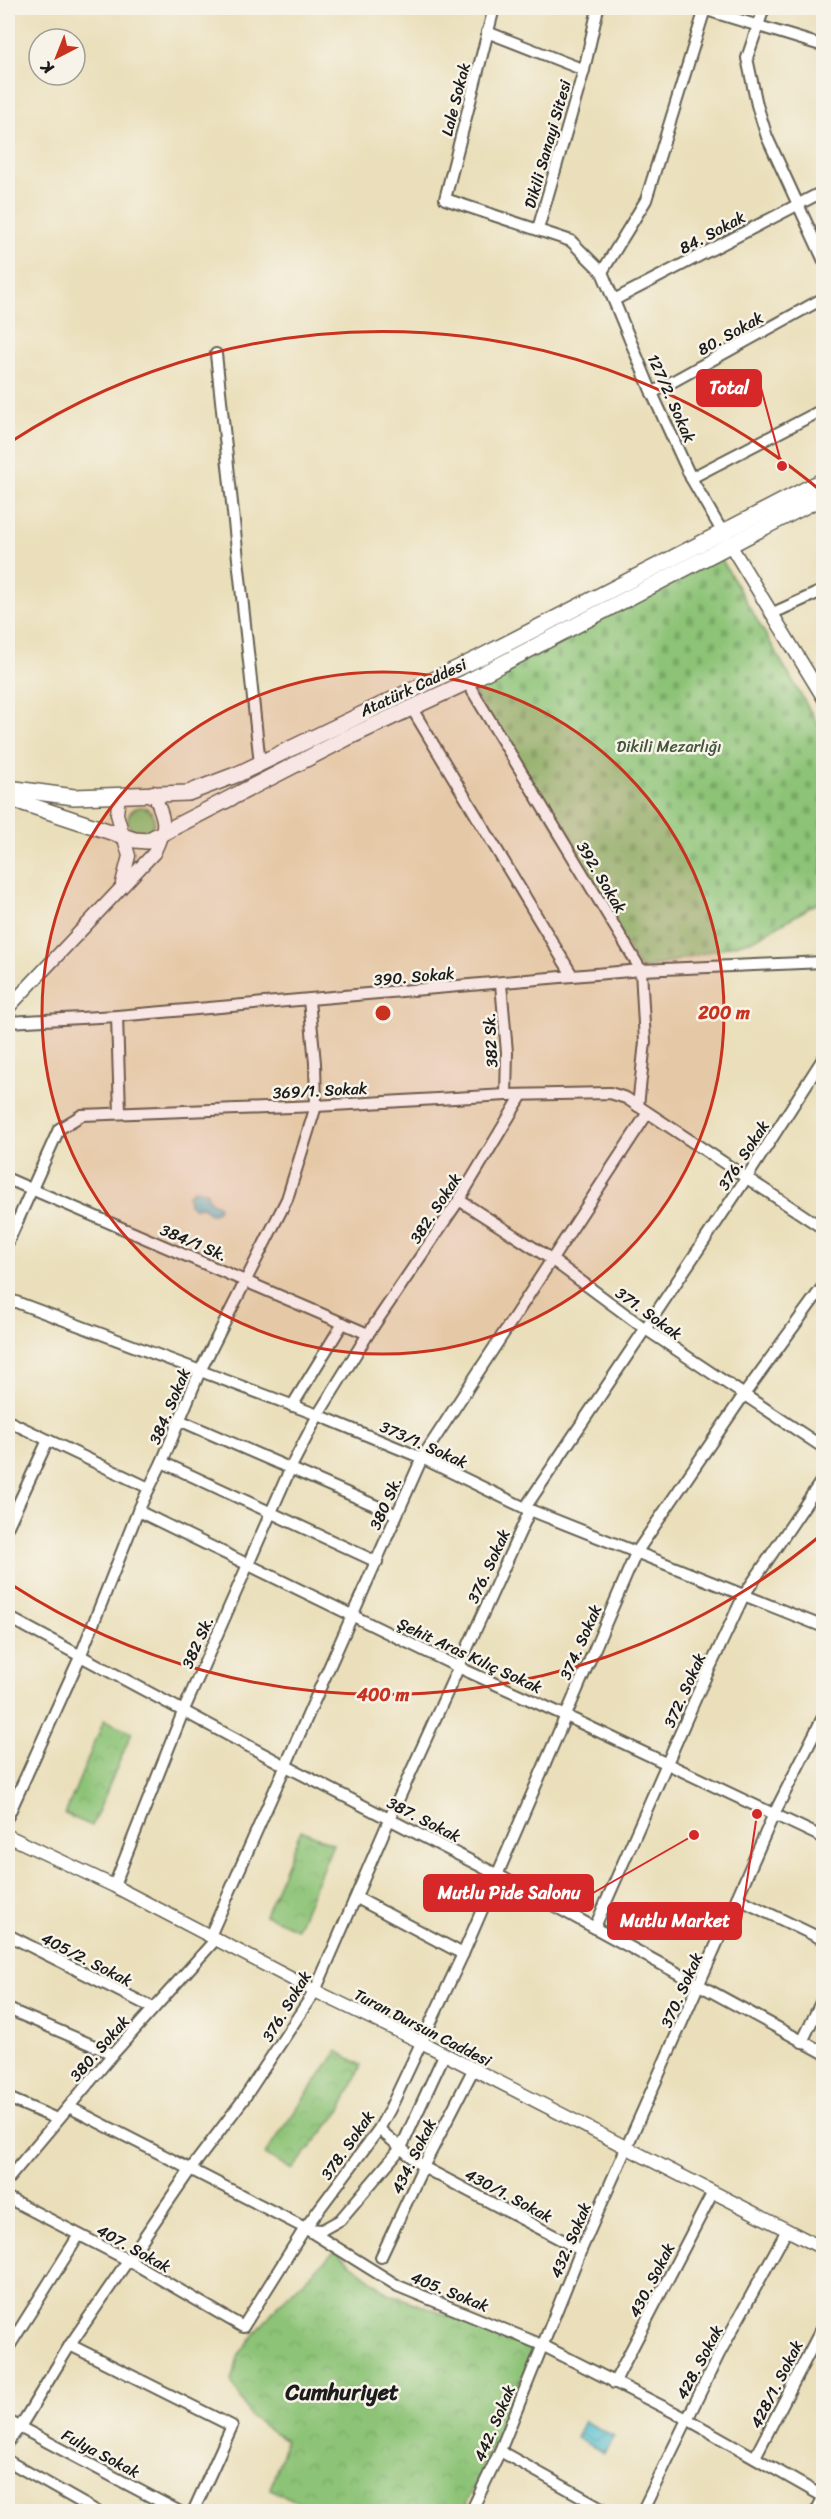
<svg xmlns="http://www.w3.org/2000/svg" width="831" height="2519" font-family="Sriracha,sans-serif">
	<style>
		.grass { fill: #8cc376; stroke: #547049; stroke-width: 1.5 }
		.cemetery { fill: url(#cemetery-stones); stroke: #547049; stroke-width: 1.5 }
		.park { fill: url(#park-crowns); stroke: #547049; stroke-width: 1.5 }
		.water { fill: url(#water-waves); stroke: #386d75; stroke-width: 1.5 }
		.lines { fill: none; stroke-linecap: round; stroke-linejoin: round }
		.minor-casing { stroke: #646053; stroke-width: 14 }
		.tertiary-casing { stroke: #646053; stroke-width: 15 }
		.secondary-casing { stroke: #646053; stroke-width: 18 }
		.minor { stroke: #fff; stroke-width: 10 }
		.tertiary { stroke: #fff; stroke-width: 12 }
		.secondary { stroke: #fff; stroke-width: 15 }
		.ring { fill: none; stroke: #c8321e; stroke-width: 3 }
		.labels { text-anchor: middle; stroke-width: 5; stroke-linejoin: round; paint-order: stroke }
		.street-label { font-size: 16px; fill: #1c1c1c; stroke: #f7f3e8 }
		.park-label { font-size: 16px; fill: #43563c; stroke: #f7f3e8 }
		.district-label { font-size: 22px; font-weight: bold; fill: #1c1c1c; stroke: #f7f3e8 }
		.centre { fill: #c8321e; stroke: #f7f3e8; stroke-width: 3 }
		.ring-label { font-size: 18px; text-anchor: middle; font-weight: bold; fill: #c8321e; stroke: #f7f3e8; stroke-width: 5; stroke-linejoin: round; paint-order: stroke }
		.leader { fill: none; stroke: #d62828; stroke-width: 2 }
		.callout-dot { fill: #d62828; stroke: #f7f3e8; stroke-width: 2 }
		.callout { fill: #d62828; stroke: #d62828; stroke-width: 2 }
		.callout-label { font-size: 18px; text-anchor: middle; font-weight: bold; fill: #fff }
	</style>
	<defs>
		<pattern id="cemetery-stones" width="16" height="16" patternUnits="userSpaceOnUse" patternTransform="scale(1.5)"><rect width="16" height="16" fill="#8cc376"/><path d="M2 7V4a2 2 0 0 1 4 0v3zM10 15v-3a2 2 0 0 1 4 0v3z" fill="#78a766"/></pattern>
		<pattern id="park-crowns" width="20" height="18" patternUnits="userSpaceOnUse" patternTransform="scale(1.5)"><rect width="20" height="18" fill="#8cc376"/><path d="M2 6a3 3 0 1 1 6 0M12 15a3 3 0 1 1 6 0" fill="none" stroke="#78a766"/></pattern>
		<pattern id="water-waves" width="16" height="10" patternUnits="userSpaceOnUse" patternTransform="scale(1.5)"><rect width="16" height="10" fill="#53bece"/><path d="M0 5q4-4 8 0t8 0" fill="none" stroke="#449aa6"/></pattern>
	</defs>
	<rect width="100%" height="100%" fill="#f7f3e8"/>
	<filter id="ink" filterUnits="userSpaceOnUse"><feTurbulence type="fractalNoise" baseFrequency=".0167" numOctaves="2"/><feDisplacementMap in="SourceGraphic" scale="12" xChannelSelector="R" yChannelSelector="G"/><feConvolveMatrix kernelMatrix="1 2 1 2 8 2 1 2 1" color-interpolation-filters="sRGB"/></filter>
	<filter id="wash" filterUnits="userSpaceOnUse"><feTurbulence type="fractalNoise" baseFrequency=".008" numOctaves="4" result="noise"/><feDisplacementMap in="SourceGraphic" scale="24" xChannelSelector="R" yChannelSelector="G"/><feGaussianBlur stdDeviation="1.35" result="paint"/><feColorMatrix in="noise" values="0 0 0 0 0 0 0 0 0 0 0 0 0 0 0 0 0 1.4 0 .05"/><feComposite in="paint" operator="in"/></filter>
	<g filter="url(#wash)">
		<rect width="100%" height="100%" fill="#eadfba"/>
		<circle class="grass" cx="141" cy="820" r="13"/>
		<polygon class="cemetery" points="719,555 823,733 823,900 753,940 641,970 471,688"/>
		<g class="park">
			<polygon points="104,1720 132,1732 92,1826 65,1814"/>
			<polygon points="301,1830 333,1844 297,1929 265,1915"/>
			<polygon points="337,2051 361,2065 341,2110 292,2170 265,2154"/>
			<polygon points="335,2251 390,2294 535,2348 463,2511 318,2511 270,2489 286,2441 251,2417 231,2381 239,2354 278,2305"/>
		</g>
		<g class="water">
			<polygon points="193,1190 206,1191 210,1201 219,1206 218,1211 211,1214 202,1207 195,1208 189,1204 188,1195"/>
			<polygon points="584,2421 614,2436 604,2453 576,2438"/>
		</g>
	</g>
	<g filter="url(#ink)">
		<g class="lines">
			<defs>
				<g id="minor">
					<polyline points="494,8 445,199 571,241 602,272 652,393 691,478 723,533"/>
					<polyline points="700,8 824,46"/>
					<polyline points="764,8 747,58 757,105 767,137 824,261"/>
					<polyline points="487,32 584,70"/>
					<polyline points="538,229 584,70 598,8"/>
					<polyline points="602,272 646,200 705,9"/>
					<polyline points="614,300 824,191"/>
					<polyline points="216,354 260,764"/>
					<polyline points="652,393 824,298"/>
					<polyline points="691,478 824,409"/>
					<polyline points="771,614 824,590"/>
					<polyline points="467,682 641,970 645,1042 638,1106"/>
					<polyline points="411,707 572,975"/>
					<polyline points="501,984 507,1052 506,1095"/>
					<polyline points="117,1016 120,1113"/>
					<polyline points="8,1022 117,1016 641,970 824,962"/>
					<polyline points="8,1179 368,1334"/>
					<polyline points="459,1200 551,1259 644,1328 824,1448"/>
					<polyline points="8,1242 59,1129 82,1115 316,1106 506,1095 610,1093 626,1098 824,1229"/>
					<polyline points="8,1299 318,1415 422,1458 525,1508 824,1627"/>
					<polyline points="292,1406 343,1323"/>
					<polyline points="179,1420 395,1514"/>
					<polyline points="8,1421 149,1488"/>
					<polyline points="162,1462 377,1562"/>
					<polyline points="525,1508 747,1177 824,1057"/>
					<polyline points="138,1511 458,1667 564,1715 824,1838"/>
					<polyline points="8,1526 48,1440"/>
					<polyline points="8,1617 284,1765 496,1874 824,2053"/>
					<polyline points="8,1816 80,1657 138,1511 162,1462 200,1371 287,1199 316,1106 315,1063 309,1000"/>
					<polyline points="114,1886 183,1712 291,1467 318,1415 368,1334 459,1200 522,1095"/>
					<polyline points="357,1898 463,1954"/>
					<polyline points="737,1898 824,1940"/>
					<polyline points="595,1927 697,1695 744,1595 824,1477"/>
					<polyline points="8,1935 153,2008"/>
					<polyline points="210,1936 422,1458 647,1114"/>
					<polyline points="8,2009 113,2054"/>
					<polyline points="802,2042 824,1996"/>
					<polyline points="8,2098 57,2119"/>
					<polyline points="69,2107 305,2228 398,2286 542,2345 687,2419 824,2497"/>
					<polyline points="379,2129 423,2167 581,2250"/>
					<polyline points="8,2179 113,2054 216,1939"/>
					<polyline points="8,2198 128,2260 243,2327 305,2228 379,2129 390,2109 463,1954 636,1553 743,1396 824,1285"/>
					<polyline points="308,2229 322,2230 340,2220 401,2148 444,2055"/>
					<polyline points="381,2257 423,2167 473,2070"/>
					<polyline points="70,2345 232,2426 193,2512"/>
					<polyline points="8,2348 79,2235"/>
					<polyline points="614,2383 713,2192"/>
					<polyline points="8,2421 180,2512"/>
					<polyline points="8,2442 20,2427 70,2345 190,2170 243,2100 315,1991 390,1818 530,1510"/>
					<polyline points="500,2451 609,2512"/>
					<polyline points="755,2457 824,2324"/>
					<polyline points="8,2461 98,2512"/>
					<polyline points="471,2512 500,2451 581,2250 737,1898 773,1816 824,1715"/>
					<polyline points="642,2512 719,2354 787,2230"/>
					<polyline points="816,2512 824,2496"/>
				</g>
				<g id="tertiary">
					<polyline points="729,543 824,699"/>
					<polyline points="119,795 117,814 129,856 122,883"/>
					<path d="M8 1008 154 853C168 825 165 820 153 792"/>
					<polyline points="8,1836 114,1886 315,1991 421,2042 824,2249"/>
				</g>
				<g id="secondary">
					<polyline points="8,788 74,797 188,793 238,774 481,657 824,480"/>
					<polyline points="8,798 135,840 147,841 347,738 467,682 824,496"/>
				</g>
			</defs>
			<use href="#minor" class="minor-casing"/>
			<use href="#tertiary" class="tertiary-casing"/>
			<use href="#secondary" class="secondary-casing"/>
			<use href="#minor" class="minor"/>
			<use href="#tertiary" class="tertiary"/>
			<use href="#secondary" class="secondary"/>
		</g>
	</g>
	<circle cx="383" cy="1013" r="341" fill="#c8321e" fill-opacity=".12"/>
	<g class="ring">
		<circle cx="383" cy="1013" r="341"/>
		<path d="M821 1535A682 682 0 0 1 12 1585M12 441A682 682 0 0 1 821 491"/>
	</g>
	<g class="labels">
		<g class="street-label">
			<text transform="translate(455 99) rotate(-76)" y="6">Lale Sokak</text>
			<text transform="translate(547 144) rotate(-74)" y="6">Dikili Sanayi Sitesi</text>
			<text transform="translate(712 232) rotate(-28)" y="6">84. Sokak</text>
			<text transform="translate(730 333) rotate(-29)" y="6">80. Sokak</text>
			<text transform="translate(672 398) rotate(66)" y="6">127/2. Sokak</text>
			<text transform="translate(413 687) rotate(-25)" y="6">Atatürk Caddesi</text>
			<text transform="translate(602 877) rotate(59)" y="6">392. Sokak</text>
			<text transform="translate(414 976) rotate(-5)" y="6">390. Sokak</text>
			<text transform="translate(490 1040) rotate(-93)" y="6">382 Sk.</text>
			<text transform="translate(320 1090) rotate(-3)" y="6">369/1. Sokak</text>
			<text transform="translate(743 1155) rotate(-57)" y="6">376. Sokak</text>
			<text transform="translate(435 1208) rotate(-57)" y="6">382. Sokak</text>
			<text transform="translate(194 1242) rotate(23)" y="6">384/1 Sk.</text>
			<text transform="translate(649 1313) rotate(36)" y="6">371. Sokak</text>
			<text transform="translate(169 1406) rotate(-67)" y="6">384. Sokak</text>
			<text transform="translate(424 1444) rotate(24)" y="6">373/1. Sokak</text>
			<text transform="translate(385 1503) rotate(-66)" y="6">380 Sk.</text>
			<text transform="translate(488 1566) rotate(-65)" y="6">376. Sokak</text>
			<text transform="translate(197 1642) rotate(-66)" y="6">382 Sk.</text>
			<text transform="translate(580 1642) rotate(-66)" y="6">374. Sokak</text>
			<text transform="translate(470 1655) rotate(25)" y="6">Şehit Aras Kılıç Sokak</text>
			<text transform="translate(684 1690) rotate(-66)" y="6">372. Sokak</text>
			<text transform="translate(424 1819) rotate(27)" y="6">387. Sokak</text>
			<text transform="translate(87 1959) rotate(27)" y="6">405/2. Sokak</text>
			<text transform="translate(681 1990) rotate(-66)" y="6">370. Sokak</text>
			<text transform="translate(286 2006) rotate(-59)" y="6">376. Sokak</text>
			<text transform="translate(423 2027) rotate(27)" y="6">Turan Dursun Caddesi</text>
			<text transform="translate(99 2048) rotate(-49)" y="6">380. Sokak</text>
			<text transform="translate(347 2145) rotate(-55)" y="6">378. Sokak</text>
			<text transform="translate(413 2156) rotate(-64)" y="6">434. Sokak</text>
			<text transform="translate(509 2195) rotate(28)" y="6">430/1. Sokak</text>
			<text transform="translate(570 2240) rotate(-67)" y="6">432. Sokak</text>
			<text transform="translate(134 2248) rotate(29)" y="6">407. Sokak</text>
			<text transform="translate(651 2280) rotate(-63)" y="6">430. Sokak</text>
			<text transform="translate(450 2291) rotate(22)" y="6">405. Sokak</text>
			<text transform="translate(699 2362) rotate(-62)" y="6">428. Sokak</text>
			<text transform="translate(776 2384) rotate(-63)" y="6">428/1. Sokak</text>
			<text transform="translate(494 2423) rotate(-67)" y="6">442. Sokak</text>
			<text transform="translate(101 2453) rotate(28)" y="6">Fulya Sokak</text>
		</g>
		<g class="park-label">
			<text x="669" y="752">Dikili Mezarlığı</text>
		</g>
		<g class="district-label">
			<text x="342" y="2400">Cumhuriyet</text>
		</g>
	</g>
	<circle cx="383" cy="1013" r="9" class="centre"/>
	<g class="ring-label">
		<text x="724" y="1019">200 m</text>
		<text x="383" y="1701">400 m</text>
	</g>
	<path class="leader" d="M782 466L761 388M694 1835L593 1893M757 1814L741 1921"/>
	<g class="callout-dot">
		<circle cx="782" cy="466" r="6"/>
		<circle cx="694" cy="1835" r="6"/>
		<circle cx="757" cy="1814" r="6"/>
	</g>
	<g class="callout">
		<rect x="697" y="370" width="64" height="36" rx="6"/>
		<rect x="424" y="1875" width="169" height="36" rx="6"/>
		<rect x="608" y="1903" width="133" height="36" rx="6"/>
	</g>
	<g class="callout-label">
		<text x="729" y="394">Total</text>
		<text x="509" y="1899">Mutlu Pide Salonu</text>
		<text x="675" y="1927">Mutlu Market</text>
	</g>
	<rect width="831" height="2519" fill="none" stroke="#f7f3e8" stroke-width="30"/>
	<g transform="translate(57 57) rotate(222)"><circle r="28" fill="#f7f3e8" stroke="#9f9d96" stroke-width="1.5"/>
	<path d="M0-4.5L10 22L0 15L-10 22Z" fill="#c8321e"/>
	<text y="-9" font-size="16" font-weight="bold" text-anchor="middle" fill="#1c1c1c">K</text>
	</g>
</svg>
